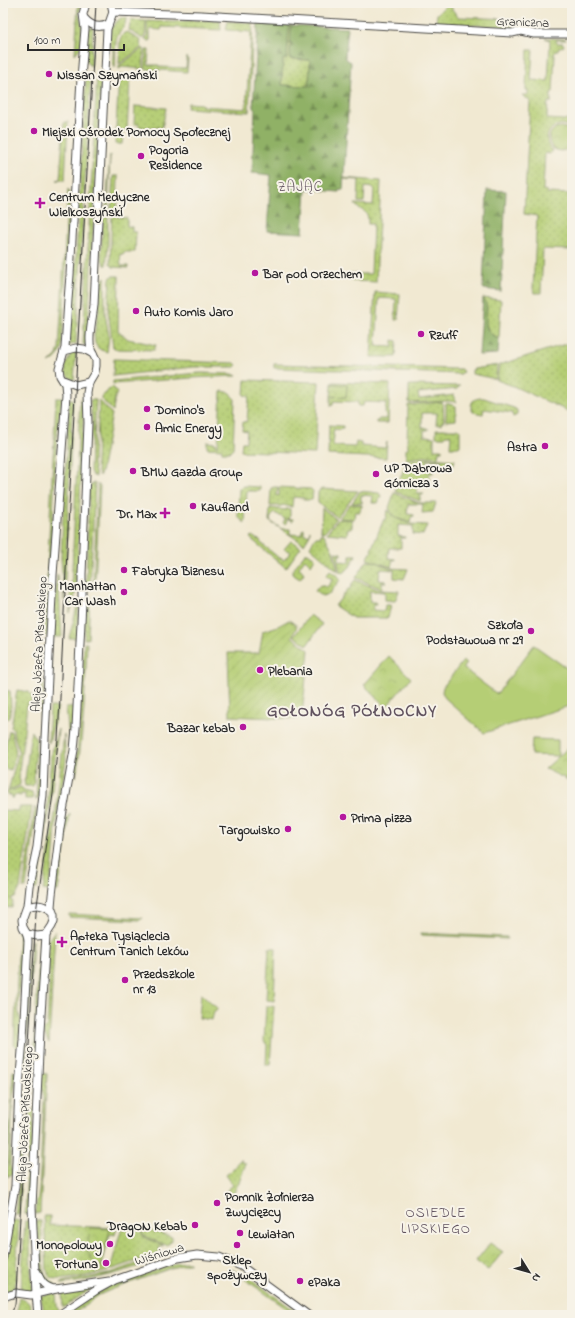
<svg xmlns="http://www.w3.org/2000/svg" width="575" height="1318" font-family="'Indie Flower',sans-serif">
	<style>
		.grass { fill: url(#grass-dots); stroke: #707c50 }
		.forest { fill: url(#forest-firs); stroke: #5e6e48 }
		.park { fill: url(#park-crowns); stroke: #707c50 }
		.garden { fill: url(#garden-furrows); stroke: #707c50 }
		.pitch { fill: #b5ce74; stroke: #707c50 }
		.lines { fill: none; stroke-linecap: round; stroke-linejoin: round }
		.minor-casing { stroke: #494844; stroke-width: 9 }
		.minor { stroke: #fff; stroke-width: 7 }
		.tram { stroke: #2b2b2b; stroke-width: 1 }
		.poi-dot { fill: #b5179e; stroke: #f7f3e8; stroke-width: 1.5 }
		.labels { text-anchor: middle; stroke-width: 4; stroke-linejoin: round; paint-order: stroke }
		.street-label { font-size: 13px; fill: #2b2b2b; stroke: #f7f3e8 }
		.poi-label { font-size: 13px; font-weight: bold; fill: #2b2b2b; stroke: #f7f3e8; text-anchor: start }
		.neighbourhood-label { font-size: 14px; letter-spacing: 1px; fill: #625460; stroke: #f7f3e8 }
		.district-label { font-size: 17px; font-weight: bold; letter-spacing: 1px; fill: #625460; stroke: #f7f3e8 }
	</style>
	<defs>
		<pattern id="grass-dots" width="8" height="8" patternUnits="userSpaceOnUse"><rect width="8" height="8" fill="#b5ce74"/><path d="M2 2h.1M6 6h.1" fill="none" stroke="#9cb165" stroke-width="1.8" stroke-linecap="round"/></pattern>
		<pattern id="forest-firs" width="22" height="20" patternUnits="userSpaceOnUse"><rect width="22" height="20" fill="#90b166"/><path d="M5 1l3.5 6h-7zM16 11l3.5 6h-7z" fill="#769054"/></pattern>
		<pattern id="park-crowns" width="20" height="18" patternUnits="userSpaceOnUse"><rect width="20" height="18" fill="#b5ce74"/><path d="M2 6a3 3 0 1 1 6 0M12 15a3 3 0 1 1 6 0" fill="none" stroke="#9cb165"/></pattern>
		<pattern id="garden-furrows" width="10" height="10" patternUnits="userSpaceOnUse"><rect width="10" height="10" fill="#b5ce74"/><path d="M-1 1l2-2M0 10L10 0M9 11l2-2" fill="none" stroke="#9cb165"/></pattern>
	</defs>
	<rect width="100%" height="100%" fill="#f7f3e8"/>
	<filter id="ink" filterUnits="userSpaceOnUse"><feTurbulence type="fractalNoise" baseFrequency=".025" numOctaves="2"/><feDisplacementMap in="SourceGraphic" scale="8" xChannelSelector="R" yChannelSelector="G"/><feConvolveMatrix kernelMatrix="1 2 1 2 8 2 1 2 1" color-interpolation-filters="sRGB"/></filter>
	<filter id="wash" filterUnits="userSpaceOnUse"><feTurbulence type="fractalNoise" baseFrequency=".012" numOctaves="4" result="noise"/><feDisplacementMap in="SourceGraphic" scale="16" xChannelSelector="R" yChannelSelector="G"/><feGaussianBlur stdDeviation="0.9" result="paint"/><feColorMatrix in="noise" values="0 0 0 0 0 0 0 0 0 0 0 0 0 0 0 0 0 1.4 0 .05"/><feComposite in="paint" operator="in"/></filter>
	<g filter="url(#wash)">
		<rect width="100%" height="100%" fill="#f1e9d2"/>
		<g class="grass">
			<polygon points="78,3 82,3 79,13 82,26 81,47 75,54"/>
			<polygon points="448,3 451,3 452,9 458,17 511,19 515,20 516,22 513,26 509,27 436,23 437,14"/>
			<path d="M121 18H126C125 30 122 26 118 35 114 42 116 60 115 68L113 66C112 60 114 54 113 49 112 47 110 45 110 43 108 33 112 23 121 18Z"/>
			<polygon points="131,20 146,21 145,35 143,39 129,30"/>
			<polygon points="199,20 220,21 221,30 162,27 161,30 150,29 150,41 145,40 147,36 147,21 173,22"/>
			<polygon points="228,21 253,23 249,112 187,108 188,103 202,104 202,106 246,109 251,32 226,30"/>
			<polygon points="289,25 291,25 290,59 310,60 309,86 282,85 283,59 287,59"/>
			<polygon points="90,28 93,28 91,66 88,64 86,61 88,30"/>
			<polygon points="128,32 141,41 140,44 142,47 119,64 120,39 124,33"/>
			<path d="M545 38 566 39V40H556L557 43H563L564 46 562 47 561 46 553 55H555L553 92 551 93V101L552 102H548L547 119 564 120 572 118V125L570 127C554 118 539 137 552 150L550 154 545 153 543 190 547 191V193L572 194V250L543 249 541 293H534L533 288 537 216 524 214 530 101 522 95H528V90H526V87L528 50H533L531 80 548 81 550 40Z"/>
			<polygon points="143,48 144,49 143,69 122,67 119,69 119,66"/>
			<polygon points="146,50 149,50 148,65 159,65 159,67 186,68 187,57 188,58 187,72 145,69"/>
			<polygon points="91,72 76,344 69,345 71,295 75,276 86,78 87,74"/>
			<polygon points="97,73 100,75 101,78 87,345 83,344"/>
			<polygon points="119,75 127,76 130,81 127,130 123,130 122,144 115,144"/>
			<polygon points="135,106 166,108 162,128 139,127 139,124 134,124"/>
			<polygon points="64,122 68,122 65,180 57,180 60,179"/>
			<polygon points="110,155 108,208 108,245 106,266 103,262 101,256 103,217 106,212"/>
			<polygon points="113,176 118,176 117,211 111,211"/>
			<path d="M343 178 381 181 376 282 353 281 350 278 351 274H371L373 224H368C369 207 360 213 355 204L373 205 374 188 365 187 364 202H358L359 180 343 179Z"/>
			<path d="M68 189 70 193 62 345C61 353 57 359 49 363L57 355 59 348Z"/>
			<polygon points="112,213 117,213 117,217 127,218 127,226 132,227 132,232 136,232 135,252 124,252 123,254 120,254 121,266 128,266 128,268 113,267 110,264"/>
			<polygon points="112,276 119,276 118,331 128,339 156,345 154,350 116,349 113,347 108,311 110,279"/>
			<polygon points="105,277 105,313 109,336 107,352 101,350 97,347 95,343 94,335 99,309 100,284"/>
			<polygon points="483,298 501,300 499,339 490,334 485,322 487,307"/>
			<polygon points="572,342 572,413 513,386 497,380 499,365"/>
			<path d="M76 352 74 380C59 374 67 364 71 353Z"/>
			<polygon points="114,359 235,363 237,365 235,367 193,367 113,376"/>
			<polygon points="274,364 461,369 463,372 461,374 274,368"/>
			<polygon points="497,365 496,379 472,374 472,370 474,369"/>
			<polygon points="199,373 233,374 237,376 191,378 113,384 113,381"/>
			<polygon points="245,380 319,382 315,454 241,451 242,442 246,442 247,431 242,430 243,422 247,421 249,396 244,395"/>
			<polygon points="332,382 390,384 388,423 376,423 376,421 378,421 379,419 386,419 386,414 385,414 386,403 364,402 363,406 358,406 358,402 334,401 333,405 331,406 331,396 346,397 347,385 332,384"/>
			<polygon points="409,385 415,385 460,386 457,389 418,393 419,399 454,395 456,402 447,401 409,403"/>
			<polygon points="113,387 117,393 115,397 113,411 101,399 101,397 106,393 110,388"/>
			<polygon points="223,391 231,393 231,395 235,399 233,448 229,452 222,452 222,449 207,448 207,442 216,443 216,446 218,446 221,392"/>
			<polygon points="56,398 62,398 57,433 47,636 44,636"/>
			<path d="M484 398 514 408 517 410V415L513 417 512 413 484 409 483 414 473 412 471 408C471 399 476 398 484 398Z"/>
			<polygon points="69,399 73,399 64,601 61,557"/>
			<polygon points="80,399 84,400 77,577 75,595 70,613"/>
			<polygon points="90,400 96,400 93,463 96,477 92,475 90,471 92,421"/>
			<polygon points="99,400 112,414 101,473 99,476 96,463"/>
			<polygon points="442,402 443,404 444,421 442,421 441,424 436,424 437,413 422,413 422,428 428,428 428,430 424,430 424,436 434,437 434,449 442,449 442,451 439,451 438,457 428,456 406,459 406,449 408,448 408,444 407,444 408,405"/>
			<polygon points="446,403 456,406 456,420 446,421"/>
			<polygon points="329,425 343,426 343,428 341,428 340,430 334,429 333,435 334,435 333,446 355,447 356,442 361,443 361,446 385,448 387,442 386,458 328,455"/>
			<polygon points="436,429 459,429 460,431 460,446 458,447 450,447 451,435 445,435 445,437 436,437"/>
			<polygon points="427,458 455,460 452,468 441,469 441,460 427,460 426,470 433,471 433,473 429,473 429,482 417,482 417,493 423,493 423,495 420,495 420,501 396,492 395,491 407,461"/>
			<polygon points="93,483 95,483 90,590 87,588 86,585 89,487"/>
			<polygon points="98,484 100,487 95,585 93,589"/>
			<polygon points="243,486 260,487 260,491 247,491 245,523 238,517 239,489"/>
			<polygon points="274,487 278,487 276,495 279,496 279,487 311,489 313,491 312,500 304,500 304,498 293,497 292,507 282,505 282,506 270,506 271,488"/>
			<polygon points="320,490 322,489 358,491 337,517 318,503 318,492"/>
			<polygon points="360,491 379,493 381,496 378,503 372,503 373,496 361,495 361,501 363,502 362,503 352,503"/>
			<polygon points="394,493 419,503 436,503 433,512 422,513 423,504 408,504 407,514 414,515 414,516 411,517 410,523 393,516 389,508"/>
			<polygon points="350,504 362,505 362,507 361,507 360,512 355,512 354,519 339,518"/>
			<polygon points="270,508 286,510 286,509 290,509 290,516 288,518 293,519 293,521 291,521 291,520 287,519 286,524 283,523 285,519 275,513 271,517 270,521 282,529 290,529 290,534 302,535 302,530 304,529 304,534 309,535 310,530 309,536 304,544 269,521"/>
			<polygon points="322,508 336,519 324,533 321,532"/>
			<polygon points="388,510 393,517 410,524 427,525 423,535 413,534 413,526 398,525 398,536 405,537 405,538 401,538 401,548 389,548 388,558 395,559 395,560 392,560 392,567 367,559 372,551 371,550 384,519 385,520 387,516 386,515"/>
			<polygon points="338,519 352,520 352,528 348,528 347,535 327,533"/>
			<polygon points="321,534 324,534 333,551 338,571 310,547 315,537 320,537"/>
			<polygon points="252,536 258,540 259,539 261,541 260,542 280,559 281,558 284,560 291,552 284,549 291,541 301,547 286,568 250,538"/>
			<polygon points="335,552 341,553 341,555 339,555 339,561 350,562 350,555 356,555 350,567 344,573 340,572"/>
			<polygon points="305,553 308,553 315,558 311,565 305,559 299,567 304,573 300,579 292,574 292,571"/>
			<polygon points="368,561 376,562 390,568 408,569 404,579 394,578 394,570 380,569 379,580 386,581 386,582 382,582 382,588 380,588 356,578 366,562"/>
			<polygon points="330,570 339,577 340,580 329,594 322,596 315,591 320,585 327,587 333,579 326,576"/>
			<polygon points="57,574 58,575 62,637 53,637"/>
			<polygon points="355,580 380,590 399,591 395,601 385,600 385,592 370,591 370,602 376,602 376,604 373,604 373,610 384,611 385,605 391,605 388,618 353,618 335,606 348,589 349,589 352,586 351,585"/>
			<polygon points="90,596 88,639 84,639 86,600 87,597"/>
			<polygon points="79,599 77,638 69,638"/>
			<path d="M84 643H87C85 687 84 733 76 777L75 770 79 736Z"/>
			<polygon points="42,678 44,682 39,797 36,800"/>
			<path d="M17 690 29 692 32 695 31 703H27C25 729 21 754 18 779L20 780V785L8 791 19 751 13 732 14 729 11 728Z"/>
			<polygon points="50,707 58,707 49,743 48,742"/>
			<polygon points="66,707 74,708 70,750"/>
			<polygon points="58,729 52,790 37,889 32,889 42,846 48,797 51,755"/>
			<polygon points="9,731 11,731 16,751 11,770 3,768 4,751 6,751 6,748 5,748"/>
			<polygon points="31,731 36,739 34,782 33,786 25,786 24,780 25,780 30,737"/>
			<polygon points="64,734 66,760 56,826 53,863 49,891 43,890 57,801"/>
			<polygon points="21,787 24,790 32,792 33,799 25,799 25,794 21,794 21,796 14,795 14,798 12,798 12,795 7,795 7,792"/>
			<polygon points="19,807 32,807 20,888 15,898 11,899 13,902 12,908 3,907 3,810 19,811"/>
			<polygon points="35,807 37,811 26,888 23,888"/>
			<polygon points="70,814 58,891 55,891 66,819 68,816"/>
			<polygon points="69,914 143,918 140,920 69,917"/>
			<path d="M15 926C22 932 24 941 24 950L21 953 18 1010 21 1020 19 1049 14 1045 19 934Z"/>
			<polygon points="55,931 49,1043 43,1031 47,1026 49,983 48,947 49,939"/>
			<polygon points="421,933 507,937 507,939 421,935"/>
			<polygon points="33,940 26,1065 23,1065 31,942"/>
			<polygon points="40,940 42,942 36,1066 33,1066"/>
			<polygon points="269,948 276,948 274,1001 266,1000"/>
			<polygon points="266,1006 274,1006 270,1065 266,1065 267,1045 264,1041"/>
			<polygon points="13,1071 16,1072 15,1086 13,1096 10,1165 12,1171 12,1174 7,1177"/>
			<path d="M42 1073 47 1074 40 1213 35 1214C35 1206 38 1198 39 1191L44 1099 42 1087Z"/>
			<polygon points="21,1109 24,1109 19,1214 15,1214 18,1190"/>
			<polygon points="30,1110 34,1110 29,1214 25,1214"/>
			<polygon points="241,1159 242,1162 246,1163 240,1180 233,1195 226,1191 233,1185 226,1175 236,1167 236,1164"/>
			<path d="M44 1216H50V1225L117 1228 115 1235 111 1234 109 1237 102 1266 109 1267 108 1271C98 1274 60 1282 53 1278 49 1277 48 1274 47 1270Z"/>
			<polygon points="13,1220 19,1221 15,1290 6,1292 6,1255"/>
			<polygon points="25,1221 29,1221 32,1292 21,1291"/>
			<path d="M36 1221H41L44 1273 48 1279 56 1285C36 1283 42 1260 40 1246 39 1237 36 1230 36 1221Z"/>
			<polygon points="142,1229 153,1231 172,1237 170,1243 166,1245 143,1236"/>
			<polygon points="121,1230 141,1230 143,1237 163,1245 163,1246 159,1248 160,1253 110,1270"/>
			<path d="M161 1255 158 1259C124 1272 97 1280 61 1284L62 1282 108 1274Z"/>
			<polygon points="186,1262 190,1262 190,1263 171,1268 113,1289 99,1295 72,1315 67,1314 92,1296 110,1286 177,1263"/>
			<polygon points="229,1268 251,1279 301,1315 296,1315"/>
			<polygon points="92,1287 92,1288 63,1308 62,1292"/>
			<polygon points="56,1293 57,1307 59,1311 52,1315 43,1315 43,1306 40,1296"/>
			<path d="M20 1298C29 1301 33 1306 31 1315H16Z"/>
		</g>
		<g class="forest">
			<polygon points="258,23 289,25 287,59 283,59 282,85 309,86 310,60 290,59 291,25 348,28 345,56 347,60 351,62 343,190 339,189 339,192 306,189 303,233 267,231 271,175 252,173 255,109 253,108"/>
			<polygon points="487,190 506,191 501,291 484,289 483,288"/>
			<path d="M483 298C494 312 475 328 499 339L498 354 479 355Z"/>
		</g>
		<g class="park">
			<circle cx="561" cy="139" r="12"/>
			<polygon points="332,384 347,385 346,397 331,396"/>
			<polygon points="389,656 411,678 386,707 364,685"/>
			<polygon points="3,690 10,691 11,707 9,718 3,720"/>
			<polygon points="572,744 572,782 545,769"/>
			<polygon points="201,994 203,995 218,1009 214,1011 212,1020 199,1018"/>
			<polygon points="90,1228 110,1229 101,1268 97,1268 87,1251"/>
			<polygon points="490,1243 503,1252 488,1270 476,1261"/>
		</g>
		<g class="garden">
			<polygon points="375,292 400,294 398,320 395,320 396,299 379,298 376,346 393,347 393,340 397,341 396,357 371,357"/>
			<polygon points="289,620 297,626 292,637 309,650 302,715 297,719 230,716 228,653 259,653 263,631 278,626"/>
		</g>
		<g class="pitch">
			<polygon points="310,615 322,624 307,645 294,636"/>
			<polygon points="534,645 568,669 572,664 572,705 484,733 445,698 442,692 443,687 463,661 466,663 463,668 497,694"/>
			<polygon points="532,739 558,740 558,756 531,755"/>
		</g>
	</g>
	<g filter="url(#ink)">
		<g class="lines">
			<defs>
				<g id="minor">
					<polyline points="113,12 201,15 512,33 521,31 534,34 572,34"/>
					<path d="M84 18C91 26 99 29 108 24"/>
					<polyline points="64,351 76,348 84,349 93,354 96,360 96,366 95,372 89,382 87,393 88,423 82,574 82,601 76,728 74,750 60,828 52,895 51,907 54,915 54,921 52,926 46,935 37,936 27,934 23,927 22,920 27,906 29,886 37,847 43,795 45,738 53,575 66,395 65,384 60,376 59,368 65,348 68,300 70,275 81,78 85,29 83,14 86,3"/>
					<path d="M93 354C86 343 93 317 94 305L107 29 113 12 111 3"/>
					<polyline points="63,380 76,385 89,382"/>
					<path d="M27 908C36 903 43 905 51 910"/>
					<polyline points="3,1257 15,1186 19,1087 23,1039 28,941 27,934"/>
					<path d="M37 1272C41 1282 45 1288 56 1289"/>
					<polyline points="3,1297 16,1293 31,1295 56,1289 109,1281"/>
					<polyline points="38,1315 36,1294 32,1207 40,1031 46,935"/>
					<polyline points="59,1315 95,1291 115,1280 178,1258 197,1255 219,1257 241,1266 308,1315"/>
				</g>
			</defs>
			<use href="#minor" class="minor-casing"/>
			<use href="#minor" class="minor"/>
			<polyline class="tram" points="11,1315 15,1304 16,1293 36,912 53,794 58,740 69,507 96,3"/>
		</g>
	</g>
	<g class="poi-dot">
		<circle cx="49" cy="74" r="4"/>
		<circle cx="34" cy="131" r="4"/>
		<circle cx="141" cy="156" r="4"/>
		<path d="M38 197h4v4h4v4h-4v4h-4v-4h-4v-4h4z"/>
		<circle cx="255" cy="273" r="4"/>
		<circle cx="136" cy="311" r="4"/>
		<circle cx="421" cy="334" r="4"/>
		<circle cx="147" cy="409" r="4"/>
		<circle cx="147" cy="427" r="4"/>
		<circle cx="545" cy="446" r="4"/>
		<circle cx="133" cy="471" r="4"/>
		<circle cx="376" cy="474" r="4"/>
		<circle cx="193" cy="506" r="4"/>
		<path d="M163 507h4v4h4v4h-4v4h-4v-4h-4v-4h4z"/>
		<circle cx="124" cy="570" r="4"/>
		<circle cx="124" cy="592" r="4"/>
		<circle cx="531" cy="631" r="4"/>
		<circle cx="260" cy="670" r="4"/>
		<circle cx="243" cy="727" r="4"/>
		<circle cx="343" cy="817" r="4"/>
		<circle cx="288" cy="829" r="4"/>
		<path d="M60 936h4v4h4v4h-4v4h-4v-4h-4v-4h4z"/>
		<circle cx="125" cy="980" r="4"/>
		<circle cx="217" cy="1203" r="4"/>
		<circle cx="195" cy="1225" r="4"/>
		<circle cx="240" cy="1233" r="4"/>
		<circle cx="110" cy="1244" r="4"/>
		<circle cx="237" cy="1245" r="4"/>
		<circle cx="106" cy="1263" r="4"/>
		<circle cx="300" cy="1281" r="4"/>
	</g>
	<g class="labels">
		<g class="street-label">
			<text transform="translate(523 21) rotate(2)" y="5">Graniczna</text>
			<text transform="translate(38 644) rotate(-87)" y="5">Aleja Józefa Piłsudskiego</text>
			<text transform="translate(24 1114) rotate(-87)" y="5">Aleja Józefa Piłsudskiego</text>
			<text transform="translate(159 1253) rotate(-17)" y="5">Wiśniowa</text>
		</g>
		<g class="poi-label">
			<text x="57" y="79">Nissan Szymański</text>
			<text x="42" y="136">Miejski Ośrodek Pomocy Społecznej</text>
			<text x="149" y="154">Pogoria<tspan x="149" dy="15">Residence</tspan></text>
			<text x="49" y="201">Centrum Medyczne<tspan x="49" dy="15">Wielkoszyński</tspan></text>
			<text x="263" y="278">Bar pod Orzechem</text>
			<text x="144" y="316">Auto Komis Jaro</text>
			<text x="429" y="339">Rzułf</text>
			<text x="155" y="414">Domino's</text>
			<text x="155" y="432">Amic Energy</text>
			<text x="537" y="451" text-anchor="end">Astra</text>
			<text x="384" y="472">UP Dąbrowa<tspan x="384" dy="15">Górnicza 3</tspan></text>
			<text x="141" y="476">BMW Gazda Group</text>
			<text x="201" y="511">Kaufland</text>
			<text x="157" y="518" text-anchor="end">Dr. Max</text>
			<text x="132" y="575">Fabryka Biznesu</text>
			<text x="116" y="590" text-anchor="end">Manhattan<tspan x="116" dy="15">Car Wash</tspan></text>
			<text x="523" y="629" text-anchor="end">Szkoła<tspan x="523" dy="15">Podstawowa nr 29</tspan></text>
			<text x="268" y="675">Plebania</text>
			<text x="235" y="732" text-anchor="end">Bazar kebab</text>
			<text x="351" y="822">Prima pizza</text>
			<text x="280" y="834" text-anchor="end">Targowisko</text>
			<text x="70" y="940">Apteka Tysiąclecia<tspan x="70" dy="15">Centrum Tanich Leków</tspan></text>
			<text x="133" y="978">Przedszkole<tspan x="133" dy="15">nr 13</tspan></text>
			<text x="225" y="1201">Pomnik Żołnierza<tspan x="225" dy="15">Zwycięzcy</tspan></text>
			<text x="187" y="1230" text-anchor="end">DragON Kebab</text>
			<text x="248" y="1238">Lewiatan</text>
			<text x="102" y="1249" text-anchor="end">Monopolowy</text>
			<text x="237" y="1264" text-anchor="middle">Sklep<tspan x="237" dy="15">spożywczy</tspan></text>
			<text x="98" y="1268" text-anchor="end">Fortuna</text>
			<text x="308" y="1286">ePaka</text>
		</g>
		<g class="neighbourhood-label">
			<text x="300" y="191">ZAJĄC</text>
			<text x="436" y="1217">OSIEDLE<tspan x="436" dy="16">LIPSKIEGO</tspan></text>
		</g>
		<g class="district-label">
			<text x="352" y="716">GOŁONÓG PÓŁNOCNY</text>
		</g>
	</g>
	<rect width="575" height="1318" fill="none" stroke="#f7f3e8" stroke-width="16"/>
	<g transform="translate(529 1272) rotate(127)" stroke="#f7f3e8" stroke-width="3" paint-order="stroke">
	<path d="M0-3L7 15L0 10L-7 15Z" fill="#2b2b2b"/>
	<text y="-6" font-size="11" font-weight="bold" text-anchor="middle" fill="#2b2b2b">N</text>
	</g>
	<path d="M28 44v6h96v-6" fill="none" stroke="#2b2b2b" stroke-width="2"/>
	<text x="34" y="44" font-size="12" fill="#2b2b2b" stroke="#f7f3e8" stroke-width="3" paint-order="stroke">100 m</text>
</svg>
